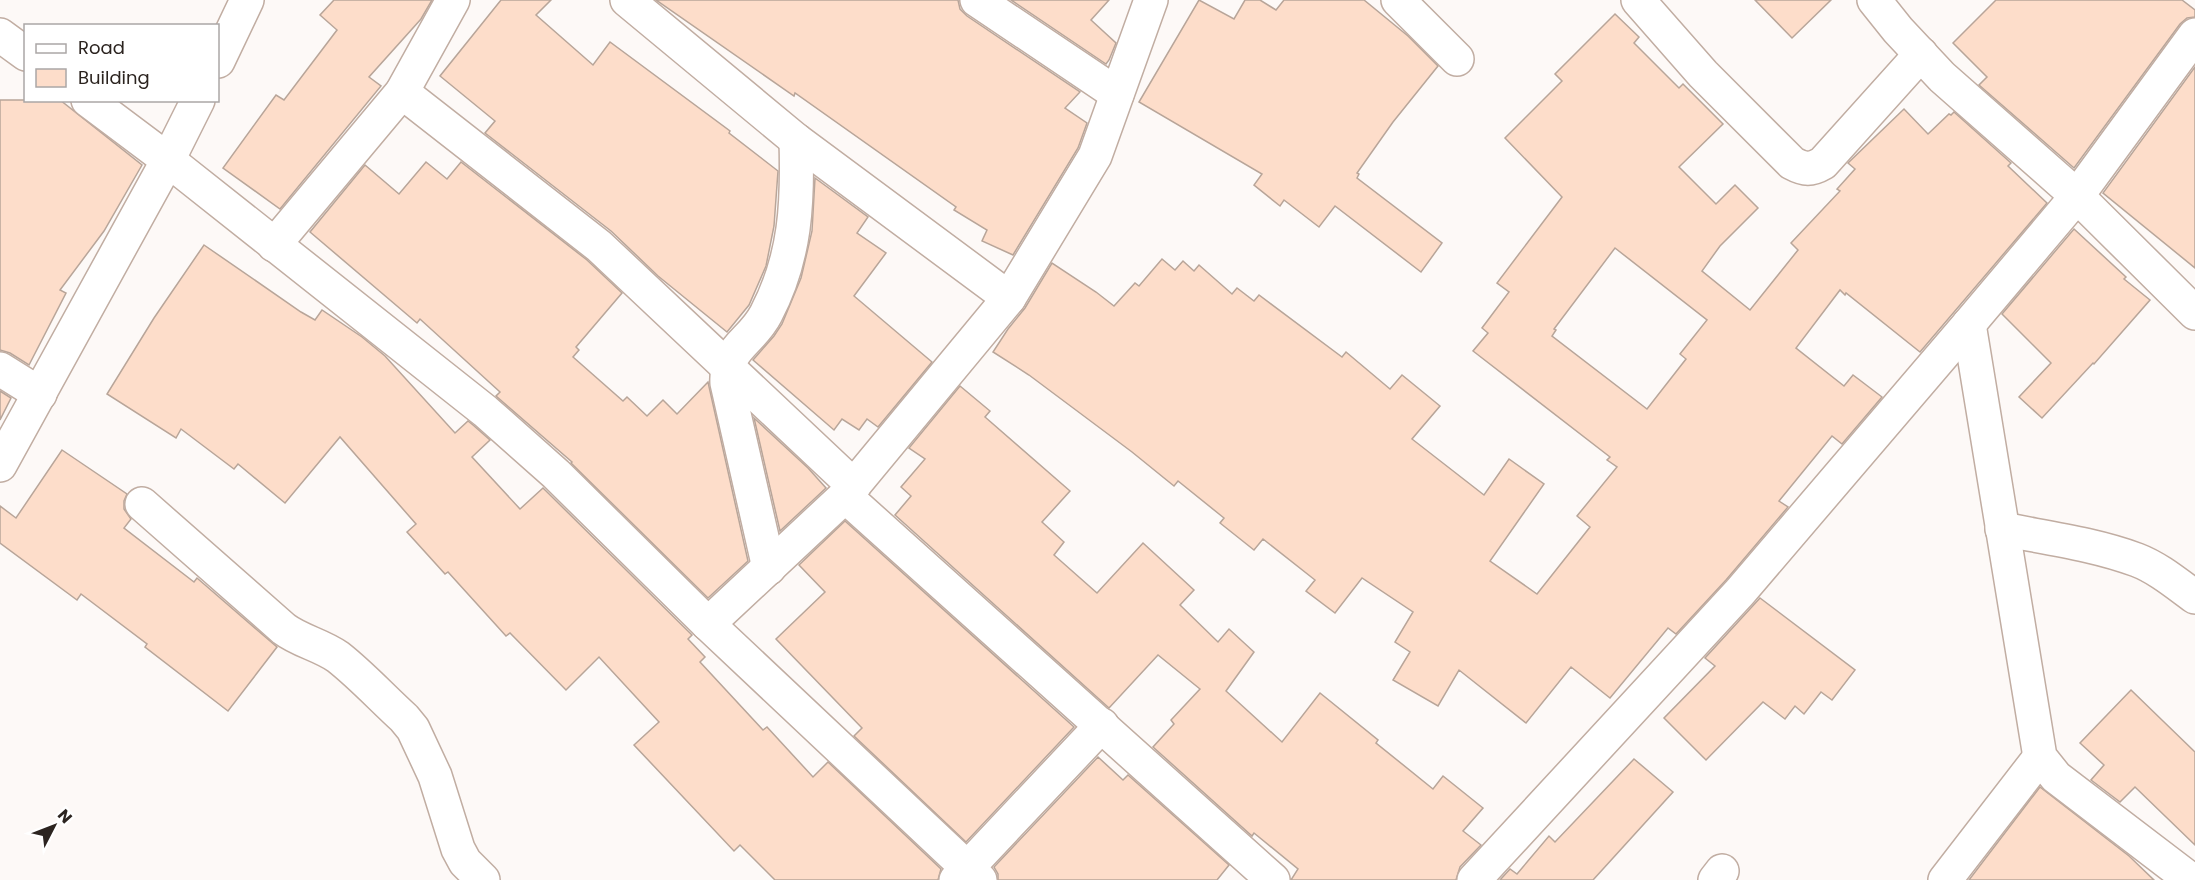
<svg xmlns="http://www.w3.org/2000/svg" width="2195" height="880" font-family="Poppins,sans-serif">
	<style>
		.building { fill: #fdddca; stroke: #b8a599; stroke-width: 1.5; fill-rule: evenodd }
		.lines { fill: none; stroke-linecap: round; stroke-linejoin: round }
		.minor-casing { stroke: #c1ada2; stroke-width: 36 }
		.minor { stroke: #fff; stroke-width: 33 }
	</style>
	<rect width="100%" height="100%" fill="#fdf9f7"/>
	<g class="building">
		<polygon points="334,0 432,0 421,19 369,77 381,86 280,209 223,168 276,95 284,100 337,30 320,15"/>
		<polygon points="501,0 551,0 536,15 593,65 610,42 730,131 729,133 778,171 774,226 766,266 749,305 727,332 658,276 611,231 485,133 495,121 440,76"/>
		<polygon points="656,0 958,0 960,9 967,16 1080,92 1065,108 1087,123 1078,148 1013,255 982,241 987,230 954,210 956,207 795,93 794,96"/>
		<polygon points="1011,0 1109,0 1091,20 1116,43 1109,60 1106,64"/>
		<polygon points="1199,0 1234,19 1245,0 1260,0 1276,10 1284,0 1364,0 1408,36 1438,66 1393,122 1357,173 1359,174 1357,178 1442,243 1421,272 1335,206 1319,227 1284,200 1280,206 1254,185 1262,174 1139,102"/>
		<polygon points="1755,0 1831,0 1792,38"/>
		<polygon points="1996,0 2182,0 2195,10 2195,17 2187,18 2180,24 2074,168 1979,85 1987,77 1953,43"/>
		<path d="M1615 14 1639 37 1634 43 1679 88 1683 84 1723 124 1679 167 1716 204 1735 185 1758 208 1720 246 1702 271 1750 310 1798 250 1791 243 1840 191 1837 189 1855 169 1848 163 1904 109 1928 134 1949 114 1951 115 1954 112 2011 163 2008 166 2047 203 1920 352 1846 293 1845 295 1840 290 1796 348 1844 386 1853 375 1882 397 1842 444 1832 436 1779 501 1788 507 1726 580 1676 634 1668 628 1610 698 1571 667 1526 723 1459 670 1438 706 1393 680 1410 652 1395 642 1413 612 1362 578 1335 613 1306 591 1315 580 1263 539 1254 550 1220 523 1224 518 1178 481 1174 486 1132 452 1029 375 993 352 1008 329 1025 308 1052 263 1096 292 1114 306 1135 283 1139 286 1162 259 1175 270 1183 261 1194 271 1199 265 1232 294 1237 288 1254 301 1259 295 1342 357 1346 352 1390 389 1402 375 1440 406 1412 439 1484 495 1509 459 1544 484 1490 561 1537 594 1590 527 1577 516 1617 467 1607 460 1610 457 1473 351 1488 333 1482 328 1509 292 1497 283 1562 197 1505 138 1562 81 1555 74ZM1615 248 1707 320 1680 354 1686 359 1647 409 1552 336 1556 330 1554 329Z"/>
		<polygon points="2195,67 2195,268 2103,193"/>
		<polygon points="0,100 60,100 142,165 104,231 60,290 66,293 29,365 10,353 0,350"/>
		<polygon points="426,162 447,179 461,162 587,260 622,293 576,347 579,350 573,357 623,401 627,397 647,416 663,400 677,414 708,382 748,561 708,598 571,463 572,462 496,396 500,392 420,319 417,323 310,232 365,165 399,194"/>
		<polygon points="815,178 868,217 857,233 886,253 854,296 932,362 878,427 867,419 859,430 842,419 834,430 753,360 774,336 782,324 801,278 812,231"/>
		<polygon points="2074,229 2126,277 2124,279 2150,300 2094,364 2093,363 2042,418 2019,397 2051,363 2002,314"/>
		<polygon points="204,245 301,312 315,320 322,310 362,337 385,356 455,433 468,421 473,425 490,440 472,457 520,509 543,488 692,635 688,639 705,657 700,662 763,730 767,727 813,777 828,762 941,869 938,880 775,880 740,845 734,851 634,745 659,722 599,657 566,690 510,633 506,636 448,572 445,574 407,532 416,524 340,437 285,503 238,464 234,469 181,429 176,438 107,394 154,318"/>
		<polygon points="960,386 990,411 985,417 1070,491 1042,522 1064,542 1054,555 1097,593 1143,543 1194,590 1180,605 1218,642 1229,629 1254,652 1226,691 1282,742 1320,693 1378,740 1376,743 1433,789 1443,776 1483,808 1463,831 1481,845 1460,867 1456,880 1291,880 1298,869 1254,833 1252,836 1153,747 1174,724 1171,720 1200,689 1158,655 1109,708 895,515 911,496 901,487 925,459 909,448"/>
		<polygon points="0,391 11,398 0,420"/>
		<polygon points="754,418 808,468 826,488 780,531"/>
		<polygon points="62,450 127,494 124,501 124,509 131,519 124,528 194,582 197,578 277,647 228,711 145,647 147,644 81,594 77,600 0,543 0,506 16,518"/>
		<polygon points="845,521 1074,727 966,842 854,736 862,728 776,639 825,592 799,565"/>
		<polygon points="1760,598 1855,670 1832,700 1821,692 1804,714 1795,706 1785,719 1763,702 1706,760 1664,718 1715,666 1705,658"/>
		<polygon points="2131,690 2195,752 2195,845 2135,787 2120,802 2091,780 2104,765 2080,743"/>
		<polygon points="1098,757 1123,780 1128,775 1229,865 1217,880 998,880 998,874 994,867"/>
		<polygon points="1634,759 1673,792 1593,880 1500,880 1510,869 1517,874 1549,836 1555,842"/>
		<polygon points="2040,787 2129,856 2154,880 1969,880"/>
	</g>
	<g class="lines">
		<defs>
			<g id="minor">
				<polyline points="627,0 796,140 1009,298"/>
				<polyline points="977,0 1117,94"/>
				<polyline points="1398,0 1457,59"/>
				<path d="M1638 0 1703 74 1792 163C1805 170 1811 170 1823 163L1921 54"/>
				<polyline points="1874,0 1898,30 1942,77 2077,196 2195,313"/>
				<polyline points="0,35 26,54"/>
				<polyline points="218,61 247,0"/>
				<polyline points="402,92 599,246 854,486"/>
				<polyline points="88,100 168,160 485,411 556,474 708,624 980,880"/>
				<polyline points="274,245 402,92 453,0"/>
				<polyline points="1969,324 2040,757 2056,777 2191,880"/>
				<polyline points="0,369 40,394"/>
				<polyline points="0,465 168,160 198,100"/>
				<polyline points="845,496 1273,880"/>
				<path d="M142 504 284 629C300 641 321 645 338 657 361 675 382 698 404 718L413 729 435 776 458 849 465 862 483 880"/>
				<path d="M2002 529C2047 538 2094 544 2137 560 2158 568 2177 584 2195 597"/>
				<path d="M769 568 727 383C725 347 751 343 766 314 796 257 798 202 796 140"/>
				<polyline points="708,624 845,496 1009,298 1095,156 1151,0"/>
				<polyline points="956,880 1102,725"/>
				<polyline points="1474,880 1740,592 1969,324 2077,196 2195,35"/>
				<polyline points="1715,880 1722,871"/>
				<polyline points="1945,880 2040,757"/>
			</g>
		</defs>
		<use href="#minor" class="minor-casing"/>
		<use href="#minor" class="minor"/>
	</g>
	<rect x="24" y="24" width="195" height="78" fill="#ffffff" stroke="#aba7a6" stroke-width="1.5"/>
	<rect x="36" y="44" width="30" height="9" fill="#ffffff" stroke="#aba7a6" stroke-width="1.5"/>
	<text x="78" y="54" font-size="18" fill="#2c2420">Road</text>
	<rect x="36" y="69" width="30" height="18" fill="#fdddca" stroke="#aba7a6" stroke-width="1.5"/>
	<text x="78" y="84" font-size="18" fill="#2c2420">Building</text>
	<g transform="translate(54 826) rotate(48)" stroke="#ffffff" stroke-width="4.5" paint-order="stroke">
	<path d="M0-4.5L10 22L0 15L-10 22Z" fill="#2c2420"/>
	<text y="-9" font-size="16" font-weight="bold" text-anchor="middle" fill="#2c2420">N</text>
	</g>
</svg>
